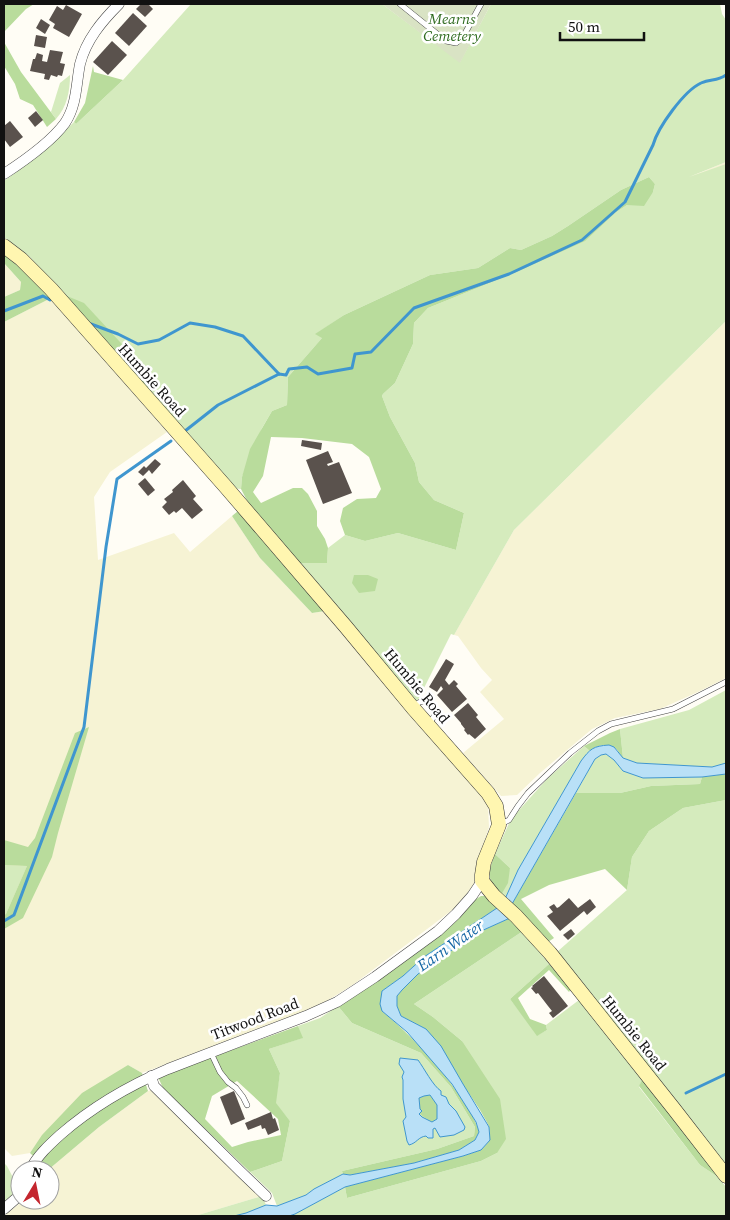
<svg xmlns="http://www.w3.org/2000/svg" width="730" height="1220" font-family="'Source Serif 4',serif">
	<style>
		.farmland { fill: #f6f3d4 }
		.green { fill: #d5ebbd }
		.forest { fill: #b9dc9c; fill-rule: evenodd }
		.cemetery { fill: #d9e3c4 }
		.water { fill: #b9e0f7; stroke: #3f96cf; fill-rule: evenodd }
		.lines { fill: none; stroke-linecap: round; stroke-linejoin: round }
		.stream { stroke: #3f96cf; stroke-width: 3 }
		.building { fill: #5a524d }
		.lane-casing { stroke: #444; stroke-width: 6 }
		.street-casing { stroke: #444; stroke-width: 11 }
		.secondary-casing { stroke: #333; stroke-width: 15 }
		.lane { stroke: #fff; stroke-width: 5 }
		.street { stroke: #fff; stroke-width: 10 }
		.secondary { stroke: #fff6b0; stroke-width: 14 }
		.labels { text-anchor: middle; stroke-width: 5; stroke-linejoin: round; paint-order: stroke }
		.park-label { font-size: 15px; font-style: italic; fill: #2f6b1f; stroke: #fff }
		.street-label { font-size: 15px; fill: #111; stroke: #fff }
		.water-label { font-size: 16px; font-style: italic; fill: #1768a6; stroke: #fff }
	</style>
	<rect width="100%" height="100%" fill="#fffdf5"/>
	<g class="farmland">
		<polygon points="726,162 726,678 698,692 660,709 615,718 592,729 540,773 517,795 501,796 463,753 504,719 480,692 492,680 481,668 458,636 454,635 514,530 725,322 670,185"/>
		<polygon points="4,263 21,282 20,290 4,297"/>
		<polygon points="51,298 167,432 110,472 94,497 98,560 174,533 190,552 232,516 260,558 312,613 325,611 475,787 488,806 489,827 481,853 476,881 459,905 354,984 314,1009 142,1073 128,1065 43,1135 30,1153 12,1156 4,1148 4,322"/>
		<polygon points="151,1090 262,1196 195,1216 4,1216 24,1200 50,1200 50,1170 38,1170 41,1163 48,1170 99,1127 148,1091"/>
	</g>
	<g class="green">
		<path d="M191 4H382L460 62 491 4H682L683 5 685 4H720L722 14 726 20V162L689 177 726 164V324L725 322 514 530 454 635 451 634 417 702 297 563H327L328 548 345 535 365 541 398 533 456 550 464 513 434 500 419 482 415 463 390 417 382 396 383 394 395 383 413 344 414 323 428 308 514 273 615 213 627 205 653 192 655 184 649 177 621 190 568 226 552 236 521 250 510 248 478 268 430 275 344 315 316 334 323 337 288 377 287 405 272 411 262 428 242 477 241 489 231 488 148 392 156 382 62 294 30 257 4 237V181C29 163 52 144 74 122L76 124 123 80Z"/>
		<path d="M70 75C70 91 67 107 56 119L51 112 60 83Z"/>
		<polygon points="726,690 726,763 712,767 637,763 623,758 620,729 689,710"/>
		<polygon points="584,746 590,751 581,761 518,870 505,899 501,895 510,868 495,854 511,819 547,779"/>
		<polygon points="606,754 614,760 623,771 643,778 702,777 700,784 651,786 620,793 576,793 595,759 601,755"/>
		<polygon points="726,800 726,1165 557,952 627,890 632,857 649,831 683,808"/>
		<polygon points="4,865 27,866 6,914 4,915"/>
		<polygon points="523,931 549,964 510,999 538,1035 547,1030 546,1025 579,1000 643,1078 639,1087 700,1165 718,1177 726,1187 726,1216 289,1216 295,1214 345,1187 347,1198 481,1161 497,1153 462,1041 433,1017 414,1004"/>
		<polygon points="338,1006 352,1023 421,1053 451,1087 475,1127 474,1136 437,1149 342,1171 343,1174 314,1189 306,1195 277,1206 272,1193 250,1172 282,1161 290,1121 275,1103 280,1073 269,1049 302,1038 298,1026 320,1018"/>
		<polygon points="4,1163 7,1166 19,1189 4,1202"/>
		<polygon points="262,1196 266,1205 246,1213 234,1216 195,1216"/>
	</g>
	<g class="forest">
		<polygon points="4,4 34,4 26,9 4,32"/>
		<polygon points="4,42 21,72 56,119 47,127 33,105 20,99 15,84 4,66"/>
		<polygon points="93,66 94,72 123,80 76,124 74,122 85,103"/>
		<polygon points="649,177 655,184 653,192 644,206 627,205 615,213 585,241 514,273 428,308 414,323 413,344 395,383 383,394 382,396 390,417 415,463 419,482 434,500 464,513 456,550 398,533 365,541 345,535 340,521 343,508 357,499 376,498 381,489 369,457 352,444 302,438 271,437 263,476 253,492 261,503 293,488 302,488 308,494 317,511 317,526 325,539 328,548 327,563 297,563 252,510 241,489 242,477 250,449 272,411 287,405 288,377 322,338 315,334 344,315 430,275 478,268 510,248 521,250 552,236 568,226 621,190"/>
		<polygon points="4,254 41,286 51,298 4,322 4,297 20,290 21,282 4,263"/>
		<polygon points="62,294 84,303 156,381 148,392"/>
		<polygon points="238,511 325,611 312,613 260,558 232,516"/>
		<polygon points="354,575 368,575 378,579 375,591 359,593 352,583"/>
		<polygon points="89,727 58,833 52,857 23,918 4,929 4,915 6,914 27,866 4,865 4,840 28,847 35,838 75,733"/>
		<path d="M620 729 623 758C620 755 618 750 615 748 607 742 596 746 590 751L584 746 610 733Z"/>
		<polygon points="726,774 726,800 683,808 649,831 632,857 627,890 605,869 549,885 521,899 554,938 548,942 512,904 576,793 620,793 651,786 700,784 702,777"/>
		<path d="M495 854 510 868 508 883 501 895C486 880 488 873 495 854Z"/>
		<path d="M481 896H488L500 906 424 957 403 976 382 991V1011C414 1038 443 1069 465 1104 471 1113 476 1121 479 1132L475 1140 459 1150 414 1163 350 1175 343 1174 342 1171 437 1149 474 1136 475 1127 451 1087 421 1053 352 1023 338 1006 473 901Z"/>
		<polygon points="510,918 523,931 414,1004 433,1017 462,1041 500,1099 506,1139 497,1153 481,1161 347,1198 345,1187 463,1156 481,1150 490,1140 489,1126 480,1110 426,1029 401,1016 397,1006 397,996 401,990 418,974 440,958 479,932"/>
		<polygon points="549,964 571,989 569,992 549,970 518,998 530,1019 546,1025 547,1030 537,1036 510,999"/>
		<path d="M298 1026 303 1038 269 1049 280 1073 276 1103 290 1121 282 1161 250 1172 163 1088 158 1077ZM237 1081 278 1119 281 1135 248 1142 232 1147 205 1119 212 1096Z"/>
		<polygon points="128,1065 142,1073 148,1091 99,1127 48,1170 30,1153 42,1135 82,1093"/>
		<polygon points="643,1078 718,1177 700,1165 639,1086"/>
		<path d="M430 1095 437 1105V1119L432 1122C416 1112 420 1116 419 1098L424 1096Z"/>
	</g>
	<polygon class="cemetery" points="382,4 491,4 460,63"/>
	<g class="water">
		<path d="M609 745 614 747 623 758 637 763 712 767 726 763V774L702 777 643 778 623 771 614 760 606 754 601 755 595 759 512 904 505 899 518 870 581 761C590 749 593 746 609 745Z"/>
		<polygon points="500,906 510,918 479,932 440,958 418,974 402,990 397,996 397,1006 401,1016 426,1029 441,1046 463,1084 489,1127 490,1140 481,1150 463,1156 345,1187 295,1214 289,1216 234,1216 246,1213 266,1205 277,1206 306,1195 314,1189 343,1174 350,1175 414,1163 459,1150 475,1140 479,1132 476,1122 452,1084 407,1032 382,1011 380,1004 382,991 403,976 424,957"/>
		<path d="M400 1058 418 1060C424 1068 433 1086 441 1091V1095L446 1097 449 1104 456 1111 465 1127 464 1130 454 1135 440 1137 435 1128 433 1129V1138H428L426 1136C418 1137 417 1143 409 1145L407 1141 403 1121 406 1117 403 1099V1080L402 1077 404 1072 399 1064ZM430 1095 437 1105V1119L432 1122 422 1117 419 1114 422 1111 420 1109 419 1098 424 1096Z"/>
	</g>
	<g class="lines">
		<g class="stream">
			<polyline points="4,311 43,296 50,300"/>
			<polyline points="91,324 118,334 138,344 159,340 190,323 215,327 243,336 279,374"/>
			<path d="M185 431 218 405 279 374 286 375 289 369 307 367 318 374 352 368 355 354 371 352 414 308 509 274 582 240 625 202 653 145C658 127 684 91 701 83 711 78 716 82 726 75"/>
			<polyline points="4,921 14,915 84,727 106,547 117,479 171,441"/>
			<polyline points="686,1093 726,1074"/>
		</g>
	</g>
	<g class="building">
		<polygon points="141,4 148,4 153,9 145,17 136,9"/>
		<polygon points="66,5 82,14 69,37 53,28 55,24 49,20 57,6 63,10"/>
		<polygon points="133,13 147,26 129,46 115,33"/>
		<polygon points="41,19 50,25 45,34 36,28"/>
		<polygon points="36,35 47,37 45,48 34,46"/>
		<polygon points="112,41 127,55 108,75 93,62"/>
		<polygon points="50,50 63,52 60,63 65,64 62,76 58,75 57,77 51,75 49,80 44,79 45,74 30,71 33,59 35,59 37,53 43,55 42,61 47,62"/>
		<polygon points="36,111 43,120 35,127 28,118"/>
		<polygon points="10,121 23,137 10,147 4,139 4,126"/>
		<polygon points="302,440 322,443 321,450 301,446"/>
		<polygon points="328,451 333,462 327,464 328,466 339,462 352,493 323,504 306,460"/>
		<polygon points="155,459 161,464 152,474 149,470 143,476 138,472 144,466 146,468"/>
		<polygon points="145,478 155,490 148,496 138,484"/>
		<polygon points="183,480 196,496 193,499 203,510 192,519 182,508 176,513 174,511 169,515 162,507 167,502 164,499 173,492 172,490"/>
		<polygon points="446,659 454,664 445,680 449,685 454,680 458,684 456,686 467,699 452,712 437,695 443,689 441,686 437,692 429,687"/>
		<polygon points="468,703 478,715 476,717 486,729 475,739 469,734 468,735 464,730 465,729 461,724 461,723 454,715"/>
		<polygon points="569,898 578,908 590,899 596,907 587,915 584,911 560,931 547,916 553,912 549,907 554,904 557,908 559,907"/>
		<polygon points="571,929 575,934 568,940 563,935"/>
		<polygon points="544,976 568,1006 553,1018 549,1013 552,1011 548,1006 538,993 536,994 531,988 533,987 532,986"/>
		<polygon points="234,1091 245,1119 231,1125 220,1097"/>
		<polygon points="271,1112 273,1119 275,1118 279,1130 268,1135 265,1128 262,1129 261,1125 248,1130 245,1123"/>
	</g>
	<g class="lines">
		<defs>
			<g id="lane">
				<polyline points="400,4 446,41 456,43 463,37 481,4"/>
				<path d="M414 707C416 706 417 703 420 702 426 699 434 706 435 712 435 717 432 720 429 723"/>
				<polyline points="501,824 509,820 518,806 528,793 570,753 598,731 611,724 673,709 726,682"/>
				<polyline points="211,1053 220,1072 228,1082 236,1088 243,1097 247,1105"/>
			</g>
			<g id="street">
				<path d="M4 174C24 161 51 142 65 123 77 105 76 84 80 64 86 40 102 21 119 4"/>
				<polyline points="151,1076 154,1086 241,1172 266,1196"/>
				<path d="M30 1170C37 1156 49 1145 60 1135 92 1107 128 1086 168 1069L306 1016 337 1002 375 977 438 931 456 914 472 896 482 881"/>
				<polyline points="4,1209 20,1195"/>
			</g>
			<polyline id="secondary" points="4,246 21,259 51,289 225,486 346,627 413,708 488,793 496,806 499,825 484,862 482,875 482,881 494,896 516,916 550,953 674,1109 726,1176"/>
		</defs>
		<use href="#lane" class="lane-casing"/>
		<use href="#street" class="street-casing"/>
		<use href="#secondary" class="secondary-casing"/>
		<use href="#lane" class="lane"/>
		<use href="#street" class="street"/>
		<use href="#secondary" class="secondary"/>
	</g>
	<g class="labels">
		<g class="park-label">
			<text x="452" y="24">Mearns<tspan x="452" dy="17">Cemetery</tspan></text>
		</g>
		<g class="street-label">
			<text transform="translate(152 380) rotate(48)" y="5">Humbie Road</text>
			<text transform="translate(417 686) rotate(50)" y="5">Humbie Road</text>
			<text transform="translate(255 1019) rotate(-21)" y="5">Titwood Road</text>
			<text transform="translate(634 1033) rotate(51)" y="5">Humbie Road</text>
		</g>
		<g class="water-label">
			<text transform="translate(450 945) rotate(-35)" y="6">Earn Water</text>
		</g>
	</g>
	<rect width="730" height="1220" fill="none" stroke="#111111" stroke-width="10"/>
	<g transform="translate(35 1185) rotate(10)"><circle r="24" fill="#ffffff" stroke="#a0a0a0"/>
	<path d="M0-4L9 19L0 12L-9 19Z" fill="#c4262e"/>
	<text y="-8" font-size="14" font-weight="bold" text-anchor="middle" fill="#111111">N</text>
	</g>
	<path d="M560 32v8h84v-8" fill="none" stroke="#111111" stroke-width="2.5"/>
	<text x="568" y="32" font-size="15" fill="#111111" stroke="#ffffff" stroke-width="4" paint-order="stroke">50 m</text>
</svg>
